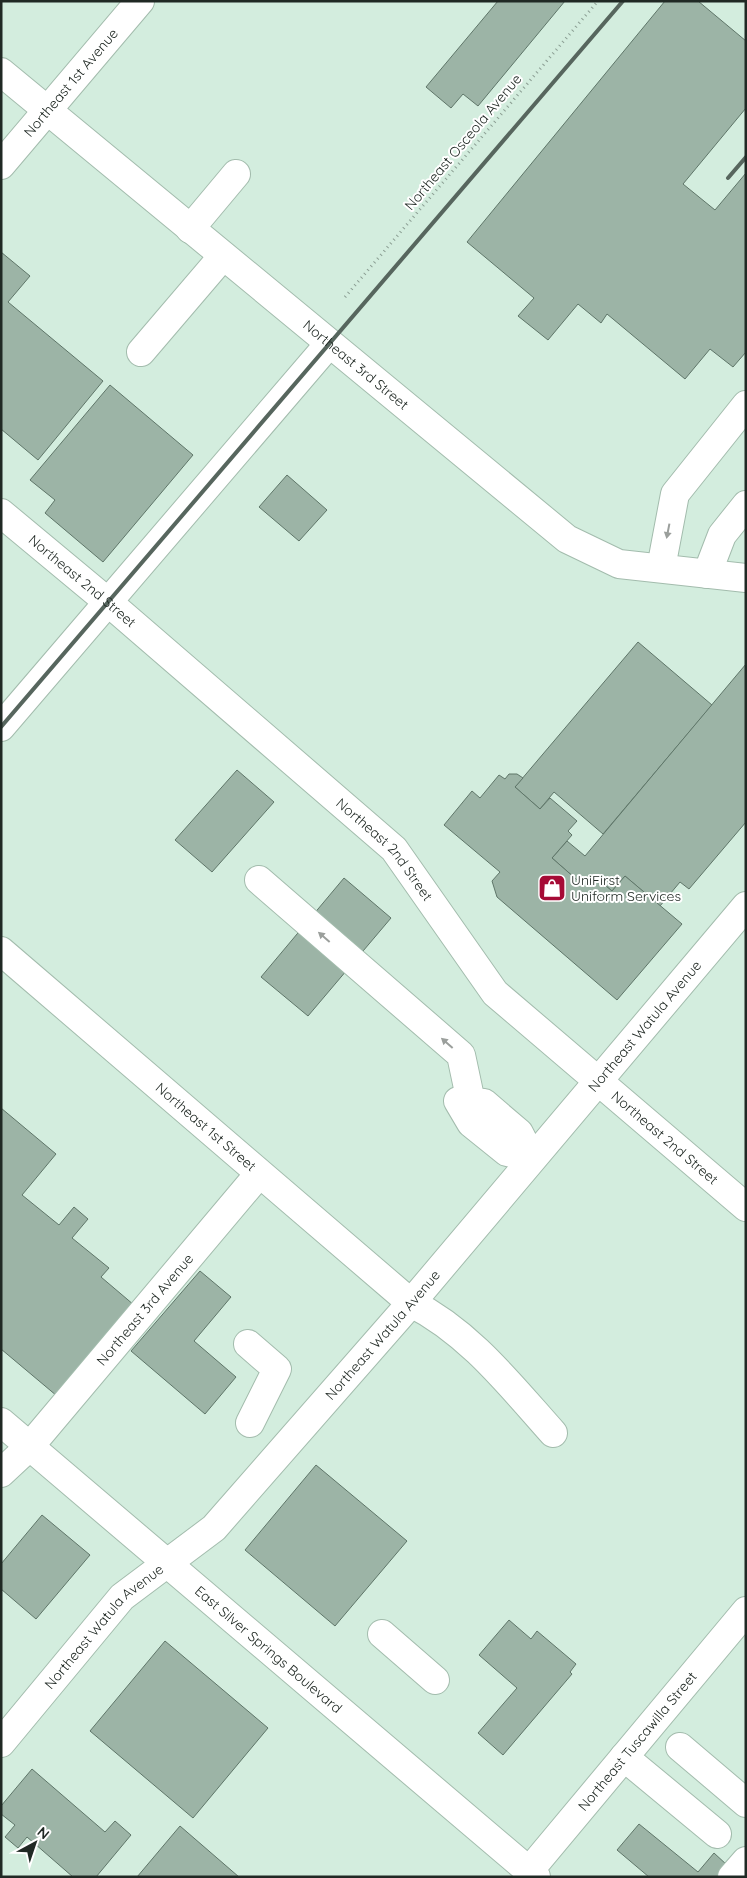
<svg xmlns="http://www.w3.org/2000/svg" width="747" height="1878" font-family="Quicksand,sans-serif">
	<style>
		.building { fill: #9cb4a6; stroke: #5f7669 }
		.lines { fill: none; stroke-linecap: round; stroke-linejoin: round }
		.minor-casing { stroke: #a3bcad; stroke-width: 30 }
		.major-casing { stroke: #a3bcad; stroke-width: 30 }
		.path { stroke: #8b9e93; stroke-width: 3; stroke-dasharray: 1 4; stroke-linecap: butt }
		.minor { stroke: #fff; stroke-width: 28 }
		.major { stroke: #fff; stroke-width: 28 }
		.rail { stroke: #57665e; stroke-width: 4 }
		.oneway { fill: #9b9f9c }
		.labels { text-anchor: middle; stroke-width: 4; stroke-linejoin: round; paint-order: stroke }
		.street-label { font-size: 14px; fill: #202924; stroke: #fff }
		.poi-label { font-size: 14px; fill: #202924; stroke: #fff; text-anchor: start }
	</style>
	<rect width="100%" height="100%" fill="#d3edde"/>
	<g class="building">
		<polygon points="498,1 565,1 478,106 463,94 451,108 426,87"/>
		<polygon points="665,1 698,1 746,41 746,108 683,184 715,210 746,173 746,352 733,367 710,349 685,379 607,314 601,323 578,304 548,340 518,316 534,298 467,242"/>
		<polygon points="1,252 30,276 8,302 103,381 38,460 1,429"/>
		<polygon points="110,385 193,455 103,562 45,513 55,500 30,480"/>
		<polygon points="287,475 327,510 299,541 259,507"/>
		<polygon points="638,642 712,705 603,834 554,792 540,809 515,787"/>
		<polygon points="746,664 746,822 689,889 680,882 660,906 625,876 612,891 593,875 584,886 552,858 567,841 585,856"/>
		<polygon points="237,770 274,802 212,872 175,840"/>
		<polygon points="509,774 517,774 523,778 515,787 540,809 550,798 577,821 568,831 572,835 552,858 584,886 593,875 612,891 625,876 682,924 617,1000 497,897 492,881 500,872 444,825 472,791 480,798 499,775 505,779"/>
		<polygon points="344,878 391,918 308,1016 261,977"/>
		<polygon points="1,1108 56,1154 22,1195 59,1225 74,1207 88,1219 72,1238 109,1268 101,1277 134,1305 57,1396 1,1349"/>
		<polygon points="200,1271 231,1297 194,1341 236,1377 205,1414 131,1351"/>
		<polygon points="316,1465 407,1541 335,1626 245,1550"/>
		<polygon points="42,1515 90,1555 36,1619 1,1589 1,1564"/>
		<polygon points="509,1620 531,1639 537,1631 576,1664 570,1672 572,1674 503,1755 478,1733 517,1688 479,1655"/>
		<polygon points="165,1641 268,1728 193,1818 90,1731"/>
		<polygon points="32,1769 105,1832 115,1821 131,1835 96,1877 73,1877 27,1837 18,1848 5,1837 15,1825 1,1814 1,1806"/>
		<polygon points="639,1824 698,1872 714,1853 727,1865 717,1877 649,1877 617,1850"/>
		<polygon points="180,1826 239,1877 137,1877"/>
	</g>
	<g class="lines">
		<defs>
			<g id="minor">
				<path id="s1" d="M1 72 567 539 619 564 746 578"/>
				<polyline points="190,229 236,174"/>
				<polyline points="141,352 223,256"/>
				<path id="s2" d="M1 513 108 602 394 849 495 993 746 1207"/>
				<polyline points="661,568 675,494 746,405"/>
				<polyline points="707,574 722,535 746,505"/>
				<polyline points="1,727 329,344"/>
				<polyline points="259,880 461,1055 471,1102"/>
				<path id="s3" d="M1 951 411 1303C469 1332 510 1385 553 1433"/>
				<polygon points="458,1101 484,1103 519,1133 532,1158 507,1152 471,1123"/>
				<polyline points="248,1344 277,1369 250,1423"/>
				<path id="s4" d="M1 1473 30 1446 259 1174"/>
				<polyline points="382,1634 435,1680"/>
				<path id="s5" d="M1 1743 122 1597 214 1528 411 1303 746 906"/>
				<polyline points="680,1747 746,1803"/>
				<polyline points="624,1757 717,1834"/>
				<path id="s6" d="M529 1871 746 1611"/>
				<polyline points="732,1877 746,1861"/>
			</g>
			<g id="major">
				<path id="s7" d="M1 165 140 1"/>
				<path id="s8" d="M1 1422 536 1877"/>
			</g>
		</defs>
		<use href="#minor" class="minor-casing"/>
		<use href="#major" class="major-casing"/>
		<polyline class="path" points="345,297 598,1"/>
		<use href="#minor" class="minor"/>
		<use href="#major" class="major"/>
		<g class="rail">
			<polyline points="728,178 746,157"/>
			<polyline points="1,727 623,1"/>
		</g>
	</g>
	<defs><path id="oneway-solid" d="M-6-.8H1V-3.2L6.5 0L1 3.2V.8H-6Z" transform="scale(1.25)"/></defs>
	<g class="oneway">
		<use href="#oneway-solid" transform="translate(668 531) rotate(101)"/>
		<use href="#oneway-solid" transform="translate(324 937) rotate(-139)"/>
		<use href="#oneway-solid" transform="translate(447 1043) rotate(-139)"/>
	</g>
	<defs>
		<symbol id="shop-square" viewBox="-11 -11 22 22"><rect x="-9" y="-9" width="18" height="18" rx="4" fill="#a60b36" stroke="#fff"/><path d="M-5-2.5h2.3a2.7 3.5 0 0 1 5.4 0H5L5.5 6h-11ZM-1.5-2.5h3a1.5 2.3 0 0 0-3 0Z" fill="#fff"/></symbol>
	</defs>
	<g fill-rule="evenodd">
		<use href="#shop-square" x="536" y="872" width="32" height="32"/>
	</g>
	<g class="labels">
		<g class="street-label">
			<text dy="5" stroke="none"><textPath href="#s7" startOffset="108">Northeast 1st Avenue</textPath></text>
			<text transform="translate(463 142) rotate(-50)" y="5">Northeast Osceola Avenue</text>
			<text dy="5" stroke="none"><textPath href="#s1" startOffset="460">Northeast 3rd Street</textPath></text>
			<text dy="5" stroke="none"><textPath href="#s2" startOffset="106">Northeast 2nd Street</textPath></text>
			<text dy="5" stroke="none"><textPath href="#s2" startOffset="511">Northeast 2nd Street</textPath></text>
			<text dy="5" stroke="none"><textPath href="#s5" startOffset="966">Northeast Watula Avenue</textPath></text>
			<text dy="5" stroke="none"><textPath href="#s3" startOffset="270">Northeast 1st Street</textPath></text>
			<text dy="5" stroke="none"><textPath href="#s2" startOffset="916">Northeast 2nd Street</textPath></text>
			<text dy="5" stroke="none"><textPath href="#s4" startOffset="218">Northeast 3rd Avenue</textPath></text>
			<text dy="5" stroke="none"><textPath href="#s5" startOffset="561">Northeast Watula Avenue</textPath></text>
			<text dy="5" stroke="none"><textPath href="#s5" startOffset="156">Northeast Watula Avenue</textPath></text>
			<text dy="5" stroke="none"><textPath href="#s8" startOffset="351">East Silver Springs Boulevard</textPath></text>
			<text dy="5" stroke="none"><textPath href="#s6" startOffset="169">Northeast Tuscawilla Street</textPath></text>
		</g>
		<g class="poi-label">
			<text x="571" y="885">UniFirst<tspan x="571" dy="16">Uniform Services</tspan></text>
		</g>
	</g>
	<rect width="747" height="1878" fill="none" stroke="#202924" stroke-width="5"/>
	<g transform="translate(35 1843) rotate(40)" stroke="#ffffff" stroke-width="4" paint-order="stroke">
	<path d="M0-4L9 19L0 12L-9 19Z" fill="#202924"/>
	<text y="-8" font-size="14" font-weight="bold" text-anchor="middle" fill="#202924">N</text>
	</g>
</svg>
